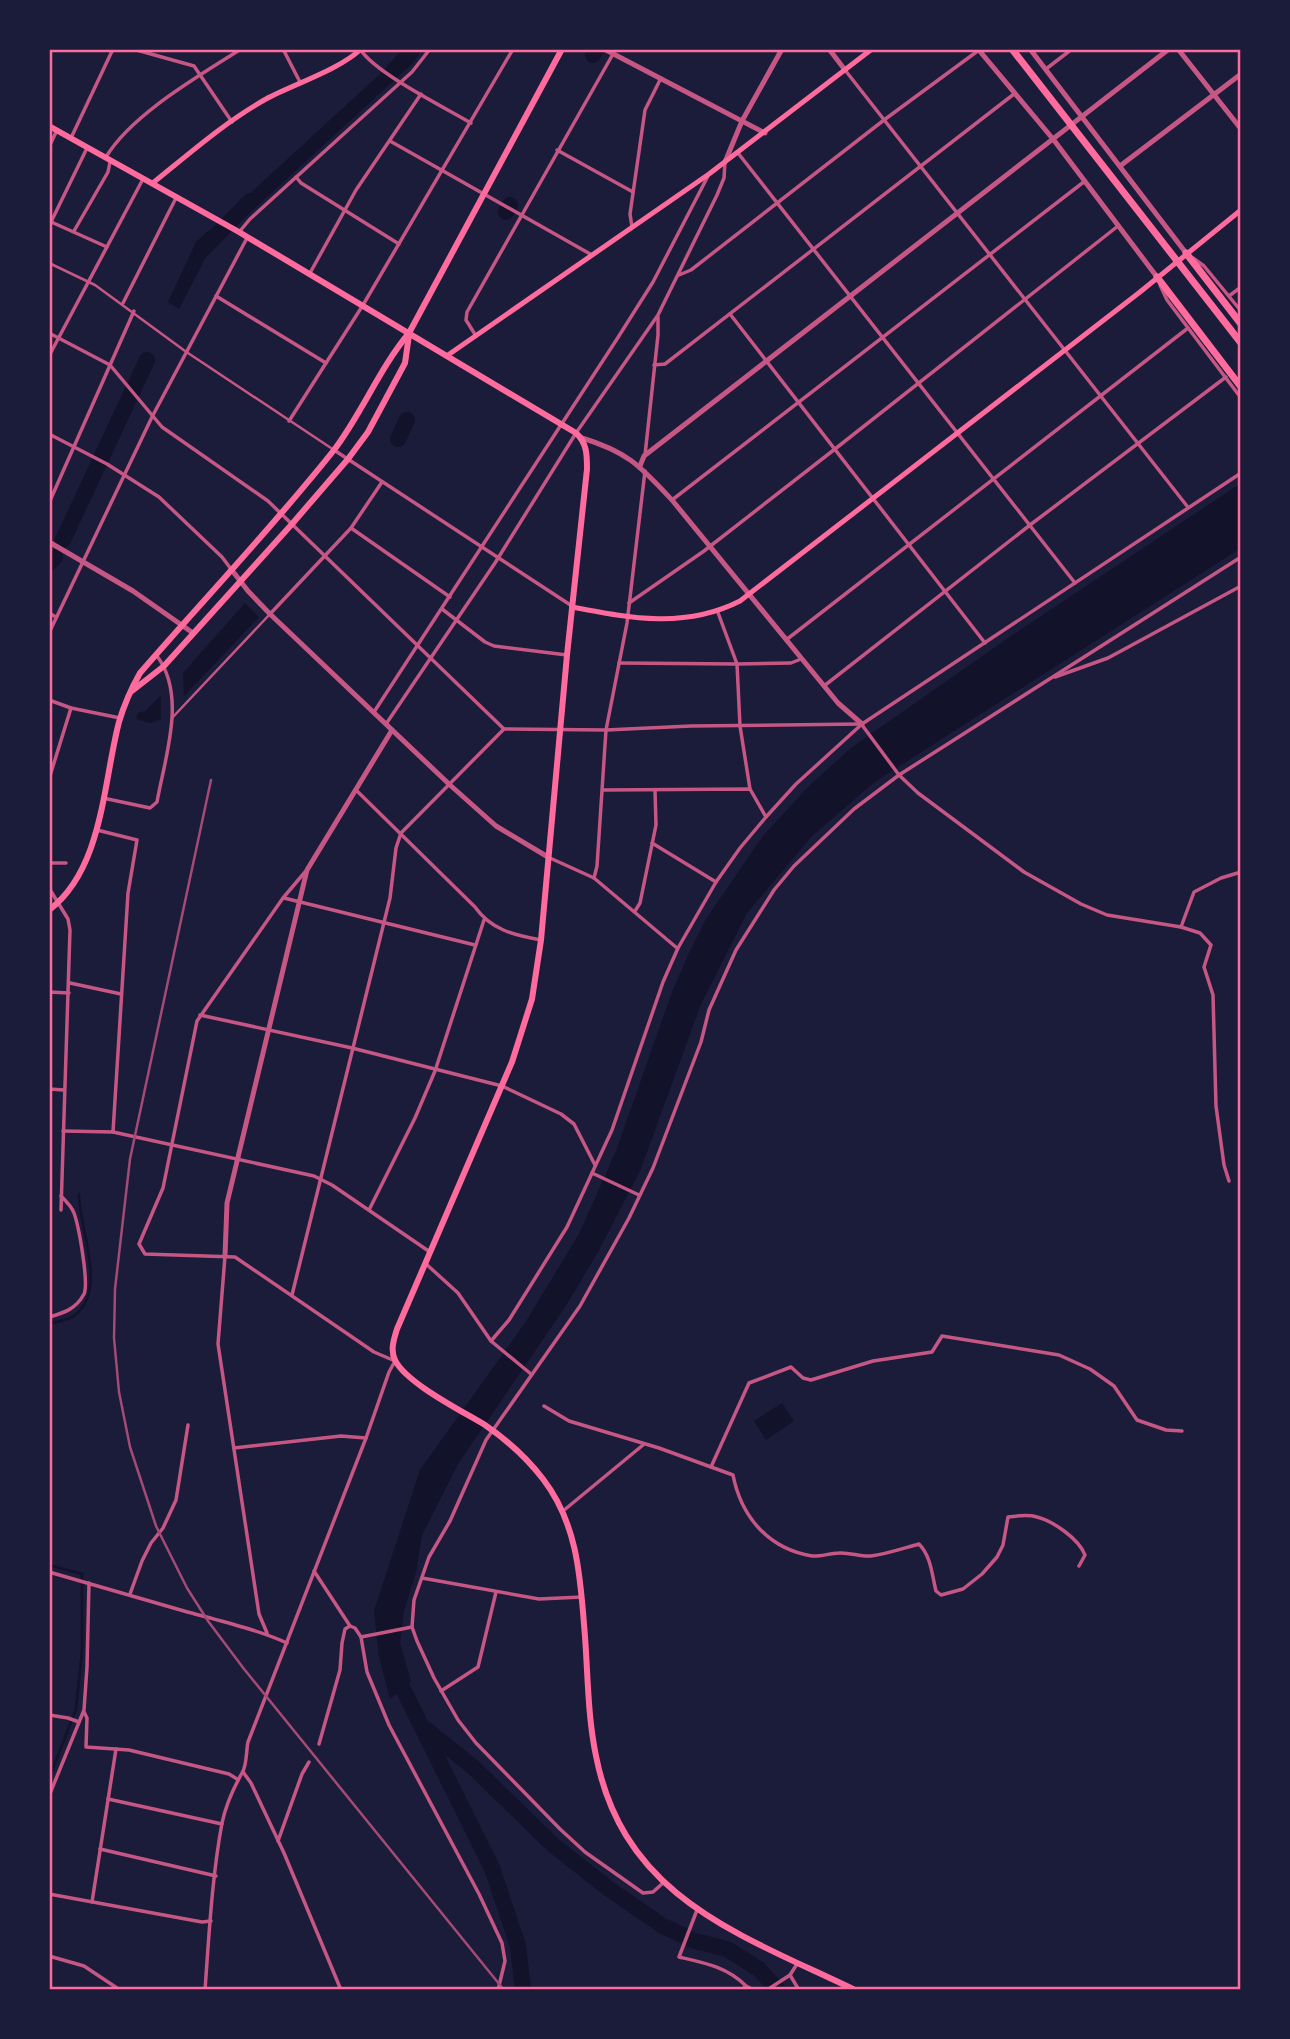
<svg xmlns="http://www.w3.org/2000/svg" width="1290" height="2039" font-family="Overpass,sans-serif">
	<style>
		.water { fill: #12122b }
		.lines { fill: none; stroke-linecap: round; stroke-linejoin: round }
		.stream { stroke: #12122b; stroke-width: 2.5 }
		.river { stroke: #12122b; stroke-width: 16 }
		.pedestrian { stroke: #c65784; stroke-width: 2.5 }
		.minor { stroke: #c65784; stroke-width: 3.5 }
		.tertiary { stroke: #c65784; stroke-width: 5 }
		.secondary { stroke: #ff6b9d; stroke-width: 5 }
		.trunk { stroke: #ff6b9d; stroke-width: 6 }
		.motorway { stroke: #ff6b9d; stroke-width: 7 }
		.rail { stroke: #a44b75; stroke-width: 2.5 }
		.neatline { fill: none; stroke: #ff6b9d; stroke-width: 2.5 }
	</style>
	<rect width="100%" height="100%" fill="#1b1b3a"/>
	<g class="water">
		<polygon points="403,49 422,49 414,62 243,219 231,211 379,75"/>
		<polygon points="209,230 223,238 208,253 179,309 168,302 196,242"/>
		<polygon points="1241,483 1241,548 876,781 812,836 747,913 701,1004 640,1171 598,1252 567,1304 458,1464 422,1535 416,1572 404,1611 400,1643 411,1681 390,1699 379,1657 374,1611 420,1470 525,1323 579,1234 616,1151 672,992 689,953 706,919 763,836 809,786 851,748 1011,636"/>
		<polygon points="245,603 259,617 184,696 183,673"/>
		<polygon points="161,695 161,719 150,723 136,719 138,713 145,711"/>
		<polygon points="782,1403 794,1421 766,1440 754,1421"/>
	</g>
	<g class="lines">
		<g class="stream">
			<path d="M49 1324C57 1322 69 1320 75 1315 108 1290 79 1229 79 1194"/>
			<polyline points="49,1565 82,1574 82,1651 76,1709 49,1779"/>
		</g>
		<g class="river">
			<polyline points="593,55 596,49"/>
			<polyline points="506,212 510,205"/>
			<polyline points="202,250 250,201"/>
			<polyline points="398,439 407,420"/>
			<polyline points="63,540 147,360"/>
			<polyline points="49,563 55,557"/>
			<polyline points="393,1669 492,1868 518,1946 523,1990"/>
			<polyline points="427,1730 474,1768 552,1844 609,1889 663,1926 695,1941 727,1949 759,1969 778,1990"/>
		</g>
		<g class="pedestrian">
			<polyline points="49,263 95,285 185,351 334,450"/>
			<polyline points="172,718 270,614"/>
		</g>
		<g class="minor">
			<polyline points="133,49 194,66 232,122"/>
			<polyline points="283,49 300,82"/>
			<path d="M360 49C375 73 444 107 471 123"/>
			<polyline points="1046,69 1072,49"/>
			<polyline points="845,70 1187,506"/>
			<polyline points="71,138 113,49"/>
			<polyline points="390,141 592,255"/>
			<polyline points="49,147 57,130"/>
			<polyline points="557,150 633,192"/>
			<polyline points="738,153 1075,583"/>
			<path d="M106 157C132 114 199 76 241 49"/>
			<polyline points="296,177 301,183 399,244"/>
			<polyline points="49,221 107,247"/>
			<polyline points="51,222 87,148"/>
			<polyline points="632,227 630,214 645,110 661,78"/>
			<polyline points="74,231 108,172 110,162"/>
			<polyline points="240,231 250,219 412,72 430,49"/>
			<polyline points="1193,258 1204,266 1241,311"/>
			<polyline points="310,273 356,190 421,94"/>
			<polyline points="679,275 691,270 884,120 979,50"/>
			<polyline points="1160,285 1167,300 1241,398"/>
			<polyline points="216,296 326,363"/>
			<polyline points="1229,296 1241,287"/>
			<polyline points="123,303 177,196"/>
			<polyline points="730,314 985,643"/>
			<polyline points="49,333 110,365 162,427 268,501 504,729 606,730 691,726 860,724"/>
			<polyline points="476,336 466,320 467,312 613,54"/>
			<polyline points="49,356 143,179"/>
			<polyline points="654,365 665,364 1014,94"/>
			<polyline points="289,421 363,305 513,49"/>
			<polyline points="49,434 107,464 159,497 222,557 231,569"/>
			<polyline points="334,450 572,606"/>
			<polyline points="645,455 658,335 658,317"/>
			<polyline points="672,500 1085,181"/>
			<polyline points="49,503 134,311"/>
			<polyline points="351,528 450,597"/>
			<polyline points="629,603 704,551 835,449 1118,226"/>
			<polyline points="442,609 485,642 494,646 567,655"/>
			<polyline points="717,610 737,664 740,726 750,789"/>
			<polyline points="49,613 56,617"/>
			<polyline points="270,614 351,528 382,482"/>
			<polyline points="49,633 152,417 247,238"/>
			<polyline points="786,640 1188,328"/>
			<polyline points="619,663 737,664 791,663 801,659"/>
			<polyline points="1055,677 1108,658 1241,586"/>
			<polyline points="824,686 1030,525 1226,377"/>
			<polyline points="49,700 71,708 120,718"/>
			<polyline points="374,712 617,339 653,282 708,176"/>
			<polyline points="386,724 495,563 576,433 658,315 717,195 724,178 725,162"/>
			<polyline points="862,725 899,775 918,793 1024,872 1081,904 1107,915 1181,927 1194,892 1221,878 1241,872"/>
			<polyline points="49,779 71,708"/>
			<path d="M356 790 475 907C491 930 514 935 541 940"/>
			<polyline points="603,790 750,789 766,817"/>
			<path d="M103 798 150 808 157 802C165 757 187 696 157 656"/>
			<polyline points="97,830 137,840 128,893 113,1132"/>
			<polyline points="652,843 716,882"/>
			<polyline points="550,858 594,878 677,948"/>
			<polyline points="49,863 66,863"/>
			<polyline points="594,878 597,866 606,730 627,623 645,471"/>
			<polyline points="49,888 68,919 70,930 61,1210"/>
			<polyline points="284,898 475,945"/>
			<polyline points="635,911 640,903 656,825 655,790"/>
			<polyline points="1181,927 1200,933 1211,945 1204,967 1213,995 1216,1106 1224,1165 1229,1181"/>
			<polyline points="70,983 121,994"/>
			<polyline points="49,992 69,993"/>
			<polyline points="200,1015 352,1048 502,1086 561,1114 574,1124 595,1165"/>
			<polyline points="49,1089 64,1090"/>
			<polyline points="63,1131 113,1132 314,1176 332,1185 430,1252"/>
			<polyline points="592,1173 639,1195"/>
			<polyline points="369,1210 415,1118 435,1071 484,920"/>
			<polyline points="225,1256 218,1344 259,1614 267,1633"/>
			<polyline points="425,1263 458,1293 491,1341 531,1374"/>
			<polyline points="292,1295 390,898 396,848 401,833 504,729"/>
			<path d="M49 1317C64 1313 76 1309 84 1294 89 1283 79 1227 74 1213 72 1207 66 1201 61 1196"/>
			<polyline points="491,1341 509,1320 567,1227 612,1130 663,982 678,948 716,882 740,848 766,817 796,784 862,724 1241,473"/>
			<path d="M544 1406 569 1421 659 1448 733 1475C741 1516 768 1549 812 1556 820 1557 830 1553 839 1553 849 1552 861 1557 871 1556 887 1554 904 1548 919 1544 931 1556 932 1575 936 1591L941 1595 963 1589 982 1574 997 1557 1003 1545 1008 1517C1018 1516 1027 1514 1037 1517 1053 1521 1079 1539 1085 1555L1079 1566"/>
			<polyline points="234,1448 341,1436 366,1438"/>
			<polyline points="711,1467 749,1383 791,1367 803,1378 811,1380 873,1361 932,1352 942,1336 1059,1355 1090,1369 1114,1386 1137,1420 1166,1430 1182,1431"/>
			<polyline points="563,1511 643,1445"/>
			<polyline points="314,1571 350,1626 345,1629 342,1643 340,1670 319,1744"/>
			<path d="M49 1572C94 1585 139 1598 184 1611 217 1620 256 1629 287 1643"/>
			<polyline points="422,1578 539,1599 582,1597"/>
			<polyline points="130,1594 142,1561 151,1543 163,1528 176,1500 188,1425"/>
			<polyline points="350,1626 355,1628 361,1637 367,1672 389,1725 479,1894 502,1943 505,1961 498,1990"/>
			<polyline points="361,1637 412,1627"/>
			<polyline points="441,1691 478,1667 496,1592"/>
			<polyline points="84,1712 87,1718 86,1747 129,1750 229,1774 237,1779"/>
			<polyline points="49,1715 68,1718 79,1722"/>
			<polyline points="243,1772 251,1783 284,1853 341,1990"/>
			<polyline points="49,1796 84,1710 87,1667 89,1583"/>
			<polyline points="108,1799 222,1824"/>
			<polyline points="278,1841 302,1774 309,1762"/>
			<polyline points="100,1849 216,1876"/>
			<polyline points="663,1883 653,1892 643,1893 585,1852 560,1829 476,1743 458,1720 434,1678 417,1641 412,1627 414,1600 429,1557 450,1521 486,1440 580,1306 629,1218 653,1168 701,1042 709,1010 736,950 774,890 794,866 854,809 899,775 1241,557"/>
			<polyline points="49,1894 202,1922 211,1921"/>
			<polyline points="92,1902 116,1749"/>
			<path d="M697 1910 679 1957C705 1963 727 1967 746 1986"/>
			<polyline points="49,1956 84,1966 120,1990"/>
			<polyline points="790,1975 799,1990"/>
			<path d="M205 1990C209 1935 212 1877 222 1823 226 1804 233 1789 242 1773 247 1766 246 1751 248 1742L366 1438 389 1372 395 1361 374 1352 235 1257 145 1254 139 1244 163 1188 197 1021 283 898 305 872"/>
			<polyline points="741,1990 746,1986 754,1990"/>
			<polyline points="767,1990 790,1975 797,1964"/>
		</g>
		<g class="tertiary">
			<polyline points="604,49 765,133"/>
			<polyline points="829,49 845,70"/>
			<polyline points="978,49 1053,139 1157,277"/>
			<polyline points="1030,49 1186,253"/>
			<polyline points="1178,49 1241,129"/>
			<polyline points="725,162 742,121 782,49"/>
			<polyline points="1120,166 1241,74"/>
			<path d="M582 438C628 452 640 466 672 500L838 703 862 724"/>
			<polyline points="640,466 644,456 1169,49"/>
			<polyline points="49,542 133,591 193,633"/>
			<polyline points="231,569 248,591 270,614 450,785 496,826 548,857"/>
			<polyline points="225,1256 227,1203 307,870 392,730"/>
		</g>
		<g class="secondary">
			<path d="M154 182C190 153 225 122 266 99 294 84 339 70 361 49"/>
			<polyline points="448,355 709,174 872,49"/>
			<path d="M572 607C630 618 685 629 740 601L1140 292 1241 210"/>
		</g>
		<g class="trunk">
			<path d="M49 126 239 232 576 433C587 443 587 455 587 469L567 655 541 940 532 999 512 1062 397 1329C394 1339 390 1350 395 1360 406 1383 462 1411 485 1425 507 1440 527 1458 543 1479 576 1522 580 1572 584 1624 588 1668 587 1713 596 1756 624 1898 739 1934 855 1990"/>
			<polyline points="132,691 164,666 292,524 348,459 368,432 405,363 409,335"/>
			<path d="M49 910C103 869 103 783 119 722 124 705 131 689 140 673 204 599 273 527 334 450 362 413 379 369 409 333L562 49"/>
		</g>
		<g class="motorway">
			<polyline points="1012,49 1241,343"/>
			<polyline points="1186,253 1241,324"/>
			<polyline points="1157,277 1241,387"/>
		</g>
		<polyline class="rail" points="211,780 130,1159 115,1289 114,1338 119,1392 130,1447 156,1526 187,1588 208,1621 244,1669 504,1990"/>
	</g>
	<rect width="1290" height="2039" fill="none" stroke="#1b1b3a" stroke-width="102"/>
	<rect x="51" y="51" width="1188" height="1937" class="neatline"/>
</svg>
